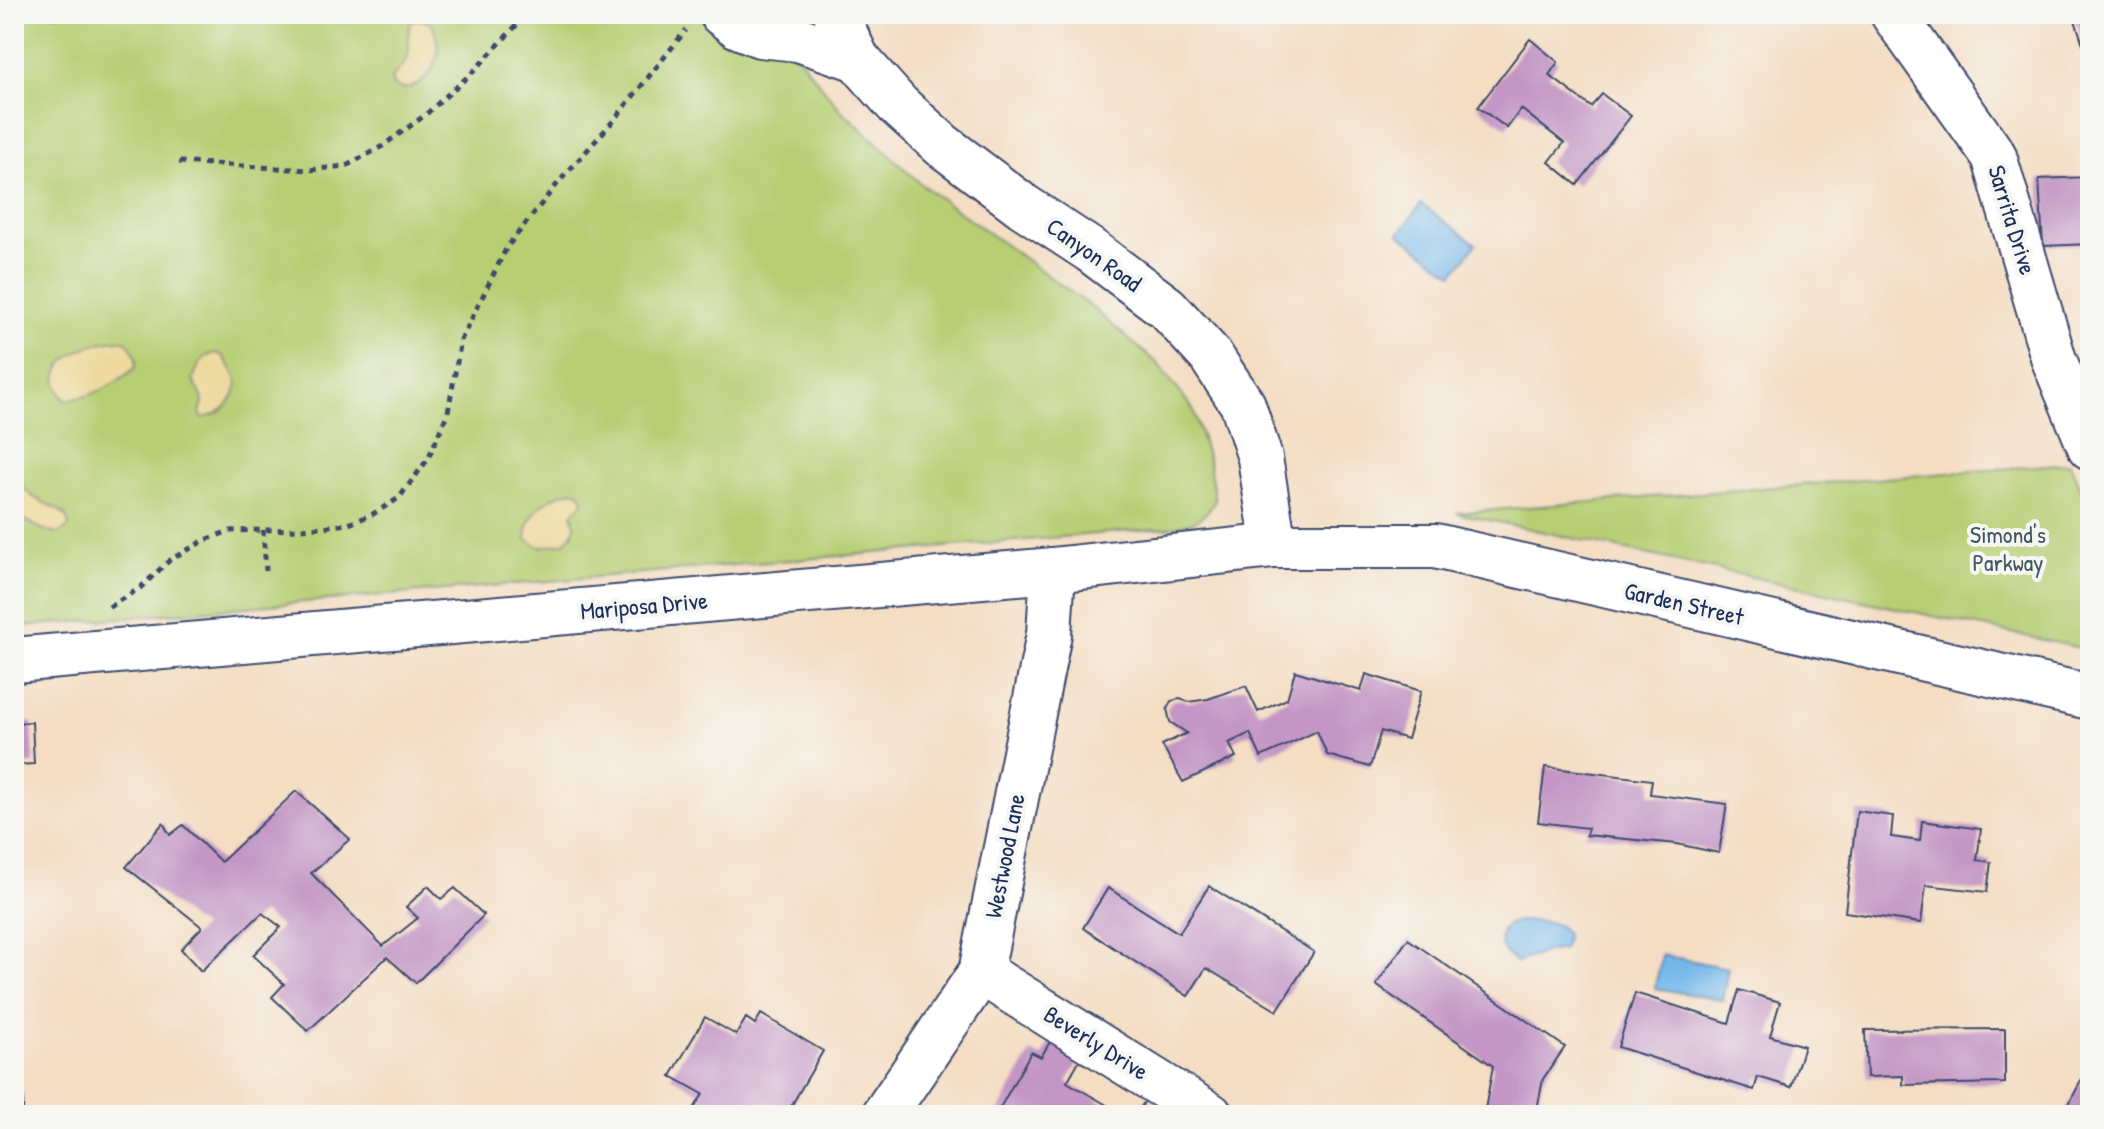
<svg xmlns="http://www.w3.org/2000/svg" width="2104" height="1129" font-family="'Patrick Hand',sans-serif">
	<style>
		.green { fill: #b7ce73; stroke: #697e68; stroke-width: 2 }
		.sand { fill: #eeda9e; stroke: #84847e; stroke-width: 2 }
		.water { fill: #74b7ea; stroke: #4873a4; stroke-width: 2 }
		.building { fill: #c396c5 }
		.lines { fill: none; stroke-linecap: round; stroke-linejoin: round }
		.minor-casing { stroke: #3c496d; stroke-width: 48 }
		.path { stroke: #3c496d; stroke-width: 5; stroke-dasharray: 6 6; stroke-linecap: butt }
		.minor { stroke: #fff; stroke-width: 44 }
		.labels { text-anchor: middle; stroke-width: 8; stroke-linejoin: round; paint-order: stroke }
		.street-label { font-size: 24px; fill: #1b2f5e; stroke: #f6f6f2 }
		.park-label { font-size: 24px; fill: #425763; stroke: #f6f6f2 }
	</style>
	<rect width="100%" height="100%" fill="#f6f6f2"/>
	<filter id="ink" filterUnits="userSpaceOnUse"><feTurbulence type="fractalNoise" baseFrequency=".0125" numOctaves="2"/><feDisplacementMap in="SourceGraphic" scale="16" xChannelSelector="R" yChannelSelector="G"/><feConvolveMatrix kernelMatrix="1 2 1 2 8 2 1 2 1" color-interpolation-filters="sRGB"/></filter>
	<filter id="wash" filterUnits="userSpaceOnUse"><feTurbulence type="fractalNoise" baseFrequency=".006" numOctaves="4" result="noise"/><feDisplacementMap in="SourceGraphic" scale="32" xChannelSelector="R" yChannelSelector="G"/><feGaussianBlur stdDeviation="1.8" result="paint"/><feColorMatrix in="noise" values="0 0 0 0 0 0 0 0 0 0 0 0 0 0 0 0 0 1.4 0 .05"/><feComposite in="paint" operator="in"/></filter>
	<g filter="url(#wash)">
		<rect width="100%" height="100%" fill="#f4ddc2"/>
		<g class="green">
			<path d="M14 14H779L799 58 840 109 922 185 1090 306 1158 364 1193 409 1209 463 1215 501C1200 524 1190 524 1165 528L14 627Z"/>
			<polygon points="2070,463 2080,489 2090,500 2090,650 1456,513"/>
		</g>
		<g class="sand">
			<path d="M415 20H421L432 24C436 34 440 46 437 57 433 75 411 97 393 85L391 78C397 72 405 64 408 56 411 44 406 33 411 22Z"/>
			<path d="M120 340 127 342C134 351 138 357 135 368 114 385 92 398 65 400 35 364 91 340 120 340Z"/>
			<path d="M217 353 222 355 233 371 238 384C232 403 224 413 204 418L201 416 200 411C208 395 197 393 193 379 198 366 201 355 217 353Z"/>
			<path d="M14 475C19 482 24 490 31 495 44 506 68 507 69 527L57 534 44 530 15 515Z"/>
			<path d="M574 490 579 492 583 500 580 506 572 513 575 526 572 535 564 543 540 547 526 539C527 510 549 496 574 490Z"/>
		</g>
		<g class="water">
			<polygon points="1421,204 1476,244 1453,274 1399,234"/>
			<path d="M1528 921C1547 921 1575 922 1563 949L1546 952 1517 962C1500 955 1492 929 1514 922 1518 921 1523 921 1528 921Z"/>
			<polygon points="1662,955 1728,968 1722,1000 1655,988"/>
		</g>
		<g id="blocks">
			<g class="building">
				<polygon points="2073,14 2090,14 2090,49 2085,50"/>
				<polygon points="1530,39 1558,62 1549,75 1591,107 1602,94 1631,116 1577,185 1549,162 1564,143 1521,109 1507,128 1478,107"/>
				<polygon points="2090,177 2090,244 2043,246 2039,179"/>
				<polygon points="1295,671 1361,691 1366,674 1421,691 1407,739 1381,731 1370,767 1327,755 1317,731 1261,757 1250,733 1229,743 1236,757 1183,782 1162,745 1187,733 1170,722 1167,709 1171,701 1180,699 1189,702 1208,699 1246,686 1258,712 1287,699"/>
				<polygon points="32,722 34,764 14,765 14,723"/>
				<polygon points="1545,767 1652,780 1650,794 1727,804 1719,853 1677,844 1586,835 1588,828 1538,822"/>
				<polygon points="296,791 350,839 311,873 383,946 418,918 406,907 428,886 441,899 455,888 484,915 416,983 387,957 308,1031 272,997 284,984 253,955 281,927 262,913 201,971 181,949 202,927 126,867 163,823 170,835 183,825 221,862"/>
				<polygon points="1857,811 1893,816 1891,837 1920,841 1922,821 1981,829 1977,860 1991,862 1987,892 1926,885 1921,923 1845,912"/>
				<polygon points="1209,886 1314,952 1277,1011 1206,968 1188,996 1083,928 1108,888 1179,933"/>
				<polygon points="1408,939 1565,1047 1543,1079 1536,1115 1484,1115 1493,1066 1376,985"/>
				<polygon points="1739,990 1780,1002 1770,1036 1804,1046 1791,1087 1758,1077 1754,1090 1618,1047 1635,993 1729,1023"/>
				<polygon points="761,1014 823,1051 786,1115 690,1115 703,1094 671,1076 705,1017 736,1035 746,1018 755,1024"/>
				<polygon points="2005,1029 2005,1083 1903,1085 1903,1076 1867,1077 1865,1030"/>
				<polygon points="1054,1035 1084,1052 1067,1082 1124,1115 996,1115 1031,1052 1041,1057"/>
				<polygon points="2082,1079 2090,1084 2090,1115 2063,1115"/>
				<rect x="14" y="1092" width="9" height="23"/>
				<polygon points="1146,1099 1172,1115 1136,1115"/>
			</g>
		</g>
	</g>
	<g filter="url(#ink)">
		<use href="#blocks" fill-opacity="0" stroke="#3c496d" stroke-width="2"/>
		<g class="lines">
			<defs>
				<g id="minor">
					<polyline points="722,14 738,26 760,35 798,39 857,59"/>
					<polyline points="836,14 857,59 898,105 942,145 1023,206 1090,250 1167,308 1210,355 1243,405 1260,458 1274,546"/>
					<polyline points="1893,14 1994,156 2054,360 2090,447"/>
					<polyline points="14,660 1053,570 1274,546 1435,546 2090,697"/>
					<polyline points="981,972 1210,1115"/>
					<polyline points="884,1115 981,972 1049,634 1053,570"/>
				</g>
			</defs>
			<use href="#minor" class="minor-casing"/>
			<g class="path">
				<polyline points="179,162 309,170 346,166 381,147 424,116 474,71 527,14"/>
				<polyline points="263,530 266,571"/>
				<polyline points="109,607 140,588 170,560 203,541 229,531 302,529 349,524 373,514 399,498 428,459 448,412 461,340 507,247 558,183 615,119 686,30"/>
			</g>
			<use href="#minor" class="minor"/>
		</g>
	</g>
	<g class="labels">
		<g class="street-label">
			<text transform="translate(2012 220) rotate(73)" y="8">Sarrita Drive</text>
			<text transform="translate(1094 255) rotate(35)" y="8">Canyon Road</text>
			<text transform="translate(1684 604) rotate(13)" y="8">Garden Street</text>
			<text transform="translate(644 606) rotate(-5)" y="8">Mariposa Drive</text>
			<text transform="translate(1005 856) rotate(-79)" y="8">Westwood Lane</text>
			<text transform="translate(1096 1043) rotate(32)" y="8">Beverly Drive</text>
		</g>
		<g class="park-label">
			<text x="2008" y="543">Simond's<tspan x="2008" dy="28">Parkway</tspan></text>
		</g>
	</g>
	<rect width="2104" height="1129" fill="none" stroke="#f6f6f2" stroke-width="48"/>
</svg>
